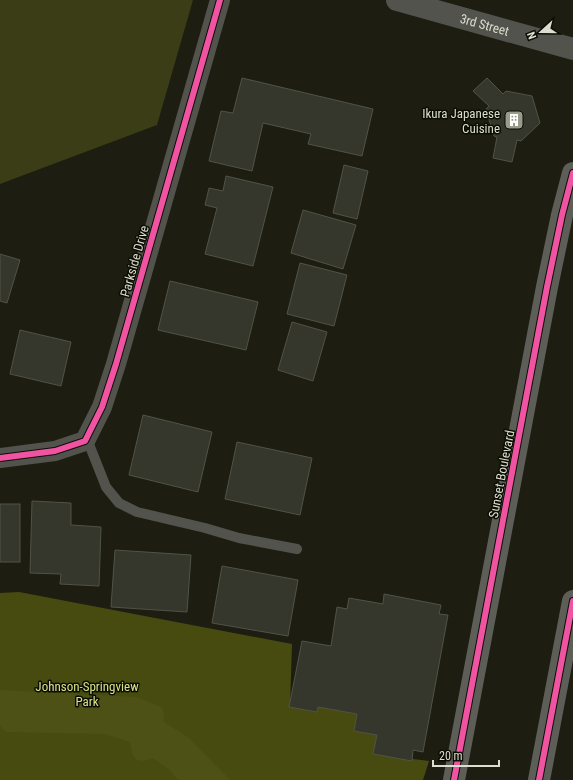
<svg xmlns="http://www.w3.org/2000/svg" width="573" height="780" font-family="'Roboto Condensed',sans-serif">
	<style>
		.green { fill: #3a3d15 }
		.forest { fill: #474b10 }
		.water { fill: #4d5116 }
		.building { fill: #36372c; stroke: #525347 }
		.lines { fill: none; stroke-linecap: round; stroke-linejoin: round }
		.service { stroke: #53534d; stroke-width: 10 }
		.minor { stroke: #53534d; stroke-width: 20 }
		.tertiary { stroke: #53534d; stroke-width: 22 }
		.secondary { stroke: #5e5e58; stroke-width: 22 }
		.cycleway-casing { stroke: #0c0d04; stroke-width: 8 }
		.cycleway { stroke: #f153a3; stroke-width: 6 }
		.labels { text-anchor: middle; stroke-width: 3; stroke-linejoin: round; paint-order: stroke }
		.street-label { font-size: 13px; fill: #dcdecf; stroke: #0c0d04 }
		.poi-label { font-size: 13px; fill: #dcdecf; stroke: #0c0d04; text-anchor: end }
		.park-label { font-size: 13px; fill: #d9e287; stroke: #0c0d04 }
	</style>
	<rect width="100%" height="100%" fill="#1d1e11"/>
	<polygon class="green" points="0,0 193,0 157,125 0,184"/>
	<polygon class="forest" points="19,592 292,644 290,707 317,712 318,707 357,714 354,731 377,735 374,754 429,761 423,780 0,780 0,593"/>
	<path class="water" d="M0 690 137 697 163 708 164 722 189 738 230 780H178L171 771 153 758C135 765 133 759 130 742L105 734 6 732 0 726Z"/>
	<g class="building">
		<polygon points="242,78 373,109 362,156 308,144 311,134 263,123 252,171 209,161 221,111 233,113"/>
		<polygon points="487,78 503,94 506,91 532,96 540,123 521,141 517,140 512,162 493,158 497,137 494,136 486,109 489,106 473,91"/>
		<polygon points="344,165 368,171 357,219 333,213"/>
		<polygon points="226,176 273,187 253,266 205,254 217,208 205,205 209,188 223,191"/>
		<polygon points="303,210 356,225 343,269 291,253"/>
		<polygon points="0,254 20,260 7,303 0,301"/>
		<polygon points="300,263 347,275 334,326 287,314"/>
		<polygon points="170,281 258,302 246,350 158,330"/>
		<polygon points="292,322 327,332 313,381 278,370"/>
		<polygon points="20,330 71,342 61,386 10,374"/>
		<polygon points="143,415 212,432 198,492 129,475"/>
		<polygon points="237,442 312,458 300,515 225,499"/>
		<polygon points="32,501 71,503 71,525 101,527 99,586 60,584 61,574 30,573"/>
		<rect x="0" y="504" width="20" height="58"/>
		<polygon points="115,550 191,555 187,612 111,607"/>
		<polygon points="222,566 298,580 288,636 212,623"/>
		<polygon points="384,594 441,605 439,614 448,615 423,752 413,750 412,761 373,754 377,735 354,731 357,714 318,707 317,712 289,707 302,641 331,646 337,607 347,609 349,598 383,604"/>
	</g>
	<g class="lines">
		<polyline class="service" points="87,439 106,487 119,503 137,512 205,528 239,538 297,549"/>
		<polyline class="minor" points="0,458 55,451 85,441 102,407 116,364 220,0"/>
		<path class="tertiary" id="s1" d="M397 0 573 49"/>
		<g class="secondary">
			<polyline points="454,780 547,287 562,215 573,173"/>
			<polyline points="539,780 573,601"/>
		</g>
		<defs>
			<g id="cycleway">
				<polyline points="0,458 55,451 85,441 102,407 116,364 220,0"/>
				<polyline points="454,780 547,287 562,215 573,173"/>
				<polyline points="539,780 573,601"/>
			</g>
		</defs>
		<use href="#cycleway" class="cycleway-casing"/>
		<use href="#cycleway" class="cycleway"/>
	</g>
	<defs>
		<symbol id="building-square" viewBox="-11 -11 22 22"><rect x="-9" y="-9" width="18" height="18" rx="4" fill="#999b8c" stroke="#0c0d04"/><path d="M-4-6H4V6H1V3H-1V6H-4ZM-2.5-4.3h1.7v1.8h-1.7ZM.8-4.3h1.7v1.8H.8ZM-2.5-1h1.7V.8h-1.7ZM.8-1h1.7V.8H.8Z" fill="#fff"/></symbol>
	</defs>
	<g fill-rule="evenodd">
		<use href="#building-square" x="503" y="109" width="22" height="22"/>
	</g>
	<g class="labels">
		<g class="street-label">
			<text dy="5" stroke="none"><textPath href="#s1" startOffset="91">3rd Street</textPath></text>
			<text transform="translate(134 261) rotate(-74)" y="5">Parkside Drive</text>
			<text transform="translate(501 474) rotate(-79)" y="5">Sunset Boulevard</text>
		</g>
		<g class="poi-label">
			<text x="500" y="118">Ikura Japanese<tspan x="500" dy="15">Cuisine</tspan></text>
		</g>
		<g class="park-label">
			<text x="87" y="691">Johnson-Springview<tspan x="87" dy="15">Park</tspan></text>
		</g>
	</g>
	<g transform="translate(541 32) rotate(249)" stroke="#0c0d04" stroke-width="3" paint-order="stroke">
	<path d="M0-3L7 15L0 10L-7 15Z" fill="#dcdecf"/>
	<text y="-6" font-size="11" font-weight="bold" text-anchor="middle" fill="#dcdecf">N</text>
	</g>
	<path d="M433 760v6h66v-6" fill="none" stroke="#dcdecf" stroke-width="2"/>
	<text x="439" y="760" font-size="12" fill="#dcdecf" stroke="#0c0d04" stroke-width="3" paint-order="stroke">20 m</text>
</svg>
